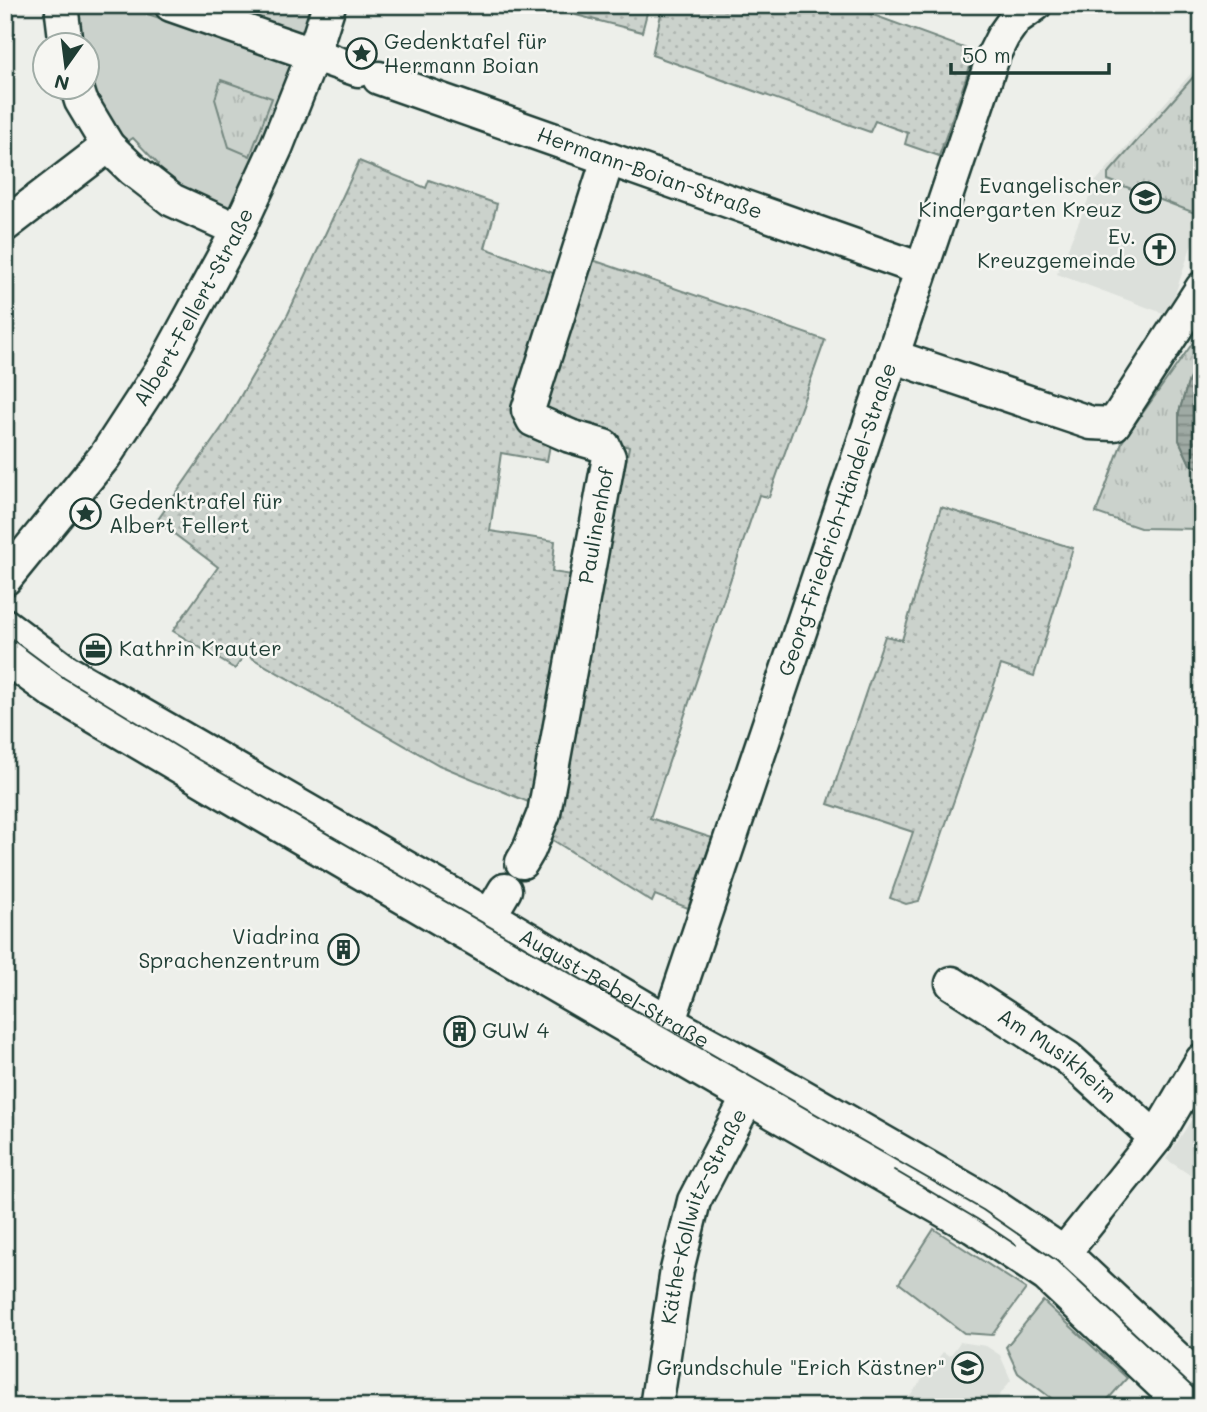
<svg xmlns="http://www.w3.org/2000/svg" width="1207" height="1412" font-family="Mali,sans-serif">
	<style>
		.built { fill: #dce0db }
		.grass { fill: #cbd2cc; stroke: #758880; stroke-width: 2 }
		.park { fill: url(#park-tufts); stroke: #758880; stroke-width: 2 }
		.garden { fill: url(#garden-dots); stroke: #758880; stroke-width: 2 }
		.water { fill: url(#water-rules); stroke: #6c7e77; stroke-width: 2 }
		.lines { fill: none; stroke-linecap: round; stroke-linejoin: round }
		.minor-casing { stroke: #1f3d34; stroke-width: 37 }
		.minor { stroke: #f6f6f2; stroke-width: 32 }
		.tram { stroke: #1f3d34; stroke-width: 2 }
		.labels { text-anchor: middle; stroke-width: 5; stroke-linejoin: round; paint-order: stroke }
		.poi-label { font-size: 21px; fill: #1f3d34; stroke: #f6f6f2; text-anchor: start }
		.street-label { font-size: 21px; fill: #1f3d34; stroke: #f6f6f2 }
	</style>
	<defs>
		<pattern id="park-tufts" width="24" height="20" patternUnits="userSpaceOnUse" patternTransform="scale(1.75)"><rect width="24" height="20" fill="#cbd2cc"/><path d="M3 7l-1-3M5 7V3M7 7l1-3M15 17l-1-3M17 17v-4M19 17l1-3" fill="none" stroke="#aeb5b0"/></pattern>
		<pattern id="garden-dots" width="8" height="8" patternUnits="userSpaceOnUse" patternTransform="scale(1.75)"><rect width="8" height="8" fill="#cbd2cc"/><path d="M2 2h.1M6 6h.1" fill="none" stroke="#aeb5b0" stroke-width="1.8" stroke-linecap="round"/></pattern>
		<pattern id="water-rules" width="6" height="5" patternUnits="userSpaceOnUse" patternTransform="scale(1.75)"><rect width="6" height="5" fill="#9faaa4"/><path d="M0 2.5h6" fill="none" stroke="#818c86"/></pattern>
	</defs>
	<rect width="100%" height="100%" fill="#edefea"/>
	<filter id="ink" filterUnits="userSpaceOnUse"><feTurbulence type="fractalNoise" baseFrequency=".0143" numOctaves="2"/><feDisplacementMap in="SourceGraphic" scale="14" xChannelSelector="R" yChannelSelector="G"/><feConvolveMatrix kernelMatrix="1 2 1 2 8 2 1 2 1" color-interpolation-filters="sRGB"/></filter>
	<g filter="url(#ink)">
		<g class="built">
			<polygon points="1202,61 1202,214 1168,315 1057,274 1096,181"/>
			<polygon points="1202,1104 1202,1183 1166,1159"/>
			<polygon points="960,1342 986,1346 1000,1355 1011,1380 991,1407 901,1407 943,1352 950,1356"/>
		</g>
		<g class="grass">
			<polygon points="78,5 122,5 295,65 232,218 154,173 158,164 133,138 124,144 88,81 88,46 79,45 76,30"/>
			<polygon points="220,5 319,5 307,36"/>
			<polygon points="934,1229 1026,1289 992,1335 964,1333 899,1283"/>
			<polygon points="1043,1301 1127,1378 1101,1407 1063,1407 1018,1373 1006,1347"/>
		</g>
		<g class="park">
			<polygon points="1202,67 1202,209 1200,215 1108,180 1108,174"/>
			<polygon points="221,80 272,98 250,156 229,147 215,99"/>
			<polygon points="1202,330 1202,360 1189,380 1179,412 1179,440 1190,464 1202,469 1202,529 1140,528 1096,513 1122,442"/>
		</g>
		<g class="garden">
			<polygon points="537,5 649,5 642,32"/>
			<polygon points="663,5 846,5 975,52 939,156 905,144 908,133 875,121 870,132 652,55"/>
			<polygon points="359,161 426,188 429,180 497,204 485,248 564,277 516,423 551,439 547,461 501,453 490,531 555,541 552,572 579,576 538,806 439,765 245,654 235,669 173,631 218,567 157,521 225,423 288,314"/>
			<polygon points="584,257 825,340 769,497 759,495 650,818 712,838 688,908 655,895 652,902 548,837 629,447 538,419"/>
			<polygon points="941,507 1073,548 1034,676 1001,665 919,901 906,904 890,898 913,832 828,804 885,636 902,640"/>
		</g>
		<polygon class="water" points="1202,360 1202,469 1190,464 1179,440 1179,412 1189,380"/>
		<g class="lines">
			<defs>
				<g id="minor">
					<polyline points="64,5 62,13 66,46"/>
					<polyline points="171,5 358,70"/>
					<path id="s1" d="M379 78 921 269"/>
					<polyline points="77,88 81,101 108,146 132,169 172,200 238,230"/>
					<polyline points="5,225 108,146"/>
					<polyline points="892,356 1091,423 1114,424 1202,288"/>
					<path id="s2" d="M5 579 105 456 165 364 238 230 276 148 313 55 329 5"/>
					<path id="s3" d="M5 625 66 671 490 916 669 1022 761 1072 990 1203 1064 1253 1202 1382"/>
					<polyline points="5,657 53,692 240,802 748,1098 973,1227 1047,1276 1186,1407"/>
					<path id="s4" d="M522 862 529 850 544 813 609 457 604 446 570 436 533 420 528 410 608 159"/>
					<polyline points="479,934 505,890"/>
					<path id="s5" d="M952 983 1068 1058 1156 1138"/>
					<path id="s6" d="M663 1039 994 54 1003 36 1015 19 1035 5"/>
					<polyline points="1051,1269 1156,1138 1202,1060"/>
					<path id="s7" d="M656 1407 677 1270 694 1201 757 1080"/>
				</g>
			</defs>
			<use href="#minor" class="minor-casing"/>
			<use href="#minor" class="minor"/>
			<g class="tram">
				<polyline points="5,634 64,678 199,760 983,1210 1057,1261 1202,1396"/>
				<polyline points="894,1170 977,1219 1016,1245"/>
			</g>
		</g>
	</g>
	<defs>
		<symbol id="sight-ring" viewBox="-11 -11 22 22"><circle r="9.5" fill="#f6f6f2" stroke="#1f3d34" stroke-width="1.5"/><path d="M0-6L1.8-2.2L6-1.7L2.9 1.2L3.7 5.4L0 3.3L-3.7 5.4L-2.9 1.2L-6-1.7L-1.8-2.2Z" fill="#1f3d34"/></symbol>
		<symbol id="school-ring" viewBox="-11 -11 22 22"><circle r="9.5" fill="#f6f6f2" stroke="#1f3d34" stroke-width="1.5"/><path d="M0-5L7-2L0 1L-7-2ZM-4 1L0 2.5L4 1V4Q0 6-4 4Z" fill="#1f3d34"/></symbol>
		<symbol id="church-ring" viewBox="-11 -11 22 22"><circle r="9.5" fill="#f6f6f2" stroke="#1f3d34" stroke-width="1.5"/><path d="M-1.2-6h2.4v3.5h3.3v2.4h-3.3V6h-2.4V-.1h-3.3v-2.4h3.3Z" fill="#1f3d34"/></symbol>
		<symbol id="office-ring" viewBox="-11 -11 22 22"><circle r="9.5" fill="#f6f6f2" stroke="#1f3d34" stroke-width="1.5"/><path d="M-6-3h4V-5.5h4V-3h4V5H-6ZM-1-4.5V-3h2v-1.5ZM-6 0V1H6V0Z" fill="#1f3d34"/></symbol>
		<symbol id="building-ring" viewBox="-11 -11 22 22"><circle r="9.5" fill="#f6f6f2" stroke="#1f3d34" stroke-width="1.5"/><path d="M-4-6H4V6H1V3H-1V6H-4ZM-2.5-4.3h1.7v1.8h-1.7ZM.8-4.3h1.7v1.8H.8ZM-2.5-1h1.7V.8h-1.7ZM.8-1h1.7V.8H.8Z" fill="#1f3d34"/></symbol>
	</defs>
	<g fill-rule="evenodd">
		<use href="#sight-ring" x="344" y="36" width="35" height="35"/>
		<use href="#school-ring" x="1128" y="180" width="35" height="35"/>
		<use href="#church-ring" x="1142" y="232" width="35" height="35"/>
		<use href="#sight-ring" x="68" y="496" width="35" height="35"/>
		<use href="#office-ring" x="78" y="632" width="35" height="35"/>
		<use href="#building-ring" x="326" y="932" width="35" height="35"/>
		<use href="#building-ring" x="442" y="1014" width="35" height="35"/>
		<use href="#school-ring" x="950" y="1350" width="35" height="35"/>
	</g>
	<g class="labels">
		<g class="poi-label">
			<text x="384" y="49">Gedenktafel für<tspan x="384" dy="24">Hermann Boian</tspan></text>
			<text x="1122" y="193" text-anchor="end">Evangelischer<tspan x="1122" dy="24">Kindergarten Kreuz</tspan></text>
			<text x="1136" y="244" text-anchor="end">Ev.<tspan x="1136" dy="24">Kreuzgemeinde</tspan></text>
			<text x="109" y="509">Gedenktrafel für<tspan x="109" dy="24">Albert Fellert</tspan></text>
			<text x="119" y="656">Kathrin Krauter</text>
			<text x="320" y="944" text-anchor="end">Viadrina<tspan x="320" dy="24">Sprachenzentrum</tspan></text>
			<text x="482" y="1038">GUW 4</text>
			<text x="945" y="1375" text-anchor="end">Grundschule "Erich Kästner"</text>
		</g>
		<g class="street-label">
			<text dy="7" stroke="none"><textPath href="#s1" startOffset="287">Hermann-Boian-Straße</textPath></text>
			<text dy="7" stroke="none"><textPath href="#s2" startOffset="332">Albert-Fellert-Straße</textPath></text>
			<text dy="7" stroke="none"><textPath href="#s6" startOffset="548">Georg-Friedrich-Händel-Straße</textPath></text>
			<text dy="7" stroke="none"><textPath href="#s4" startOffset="346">Paulinenhof</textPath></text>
			<text dy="7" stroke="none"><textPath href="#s3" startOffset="710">August-Bebel-Straße</textPath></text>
			<text dy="7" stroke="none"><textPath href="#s5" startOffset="128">Am Musikheim</textPath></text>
			<text dy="7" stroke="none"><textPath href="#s7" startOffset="198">Käthe-Kollwitz-Straße</textPath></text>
		</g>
	</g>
	<rect width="1207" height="1412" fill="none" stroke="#f6f6f2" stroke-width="28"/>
	<rect x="14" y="14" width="1179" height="1384" fill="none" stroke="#1f3d34" stroke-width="2.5" filter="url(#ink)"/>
	<g transform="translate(66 66) rotate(194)"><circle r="33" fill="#f6f6f2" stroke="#a0aca6" stroke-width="2"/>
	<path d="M0-5L12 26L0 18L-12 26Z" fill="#1f3d34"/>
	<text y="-10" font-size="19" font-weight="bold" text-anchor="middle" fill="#1f3d34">N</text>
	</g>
	<path d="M951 63v10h158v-10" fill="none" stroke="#1f3d34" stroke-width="3.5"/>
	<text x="962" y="63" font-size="21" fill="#1f3d34" stroke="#f6f6f2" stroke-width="5" paint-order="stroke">50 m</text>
</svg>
